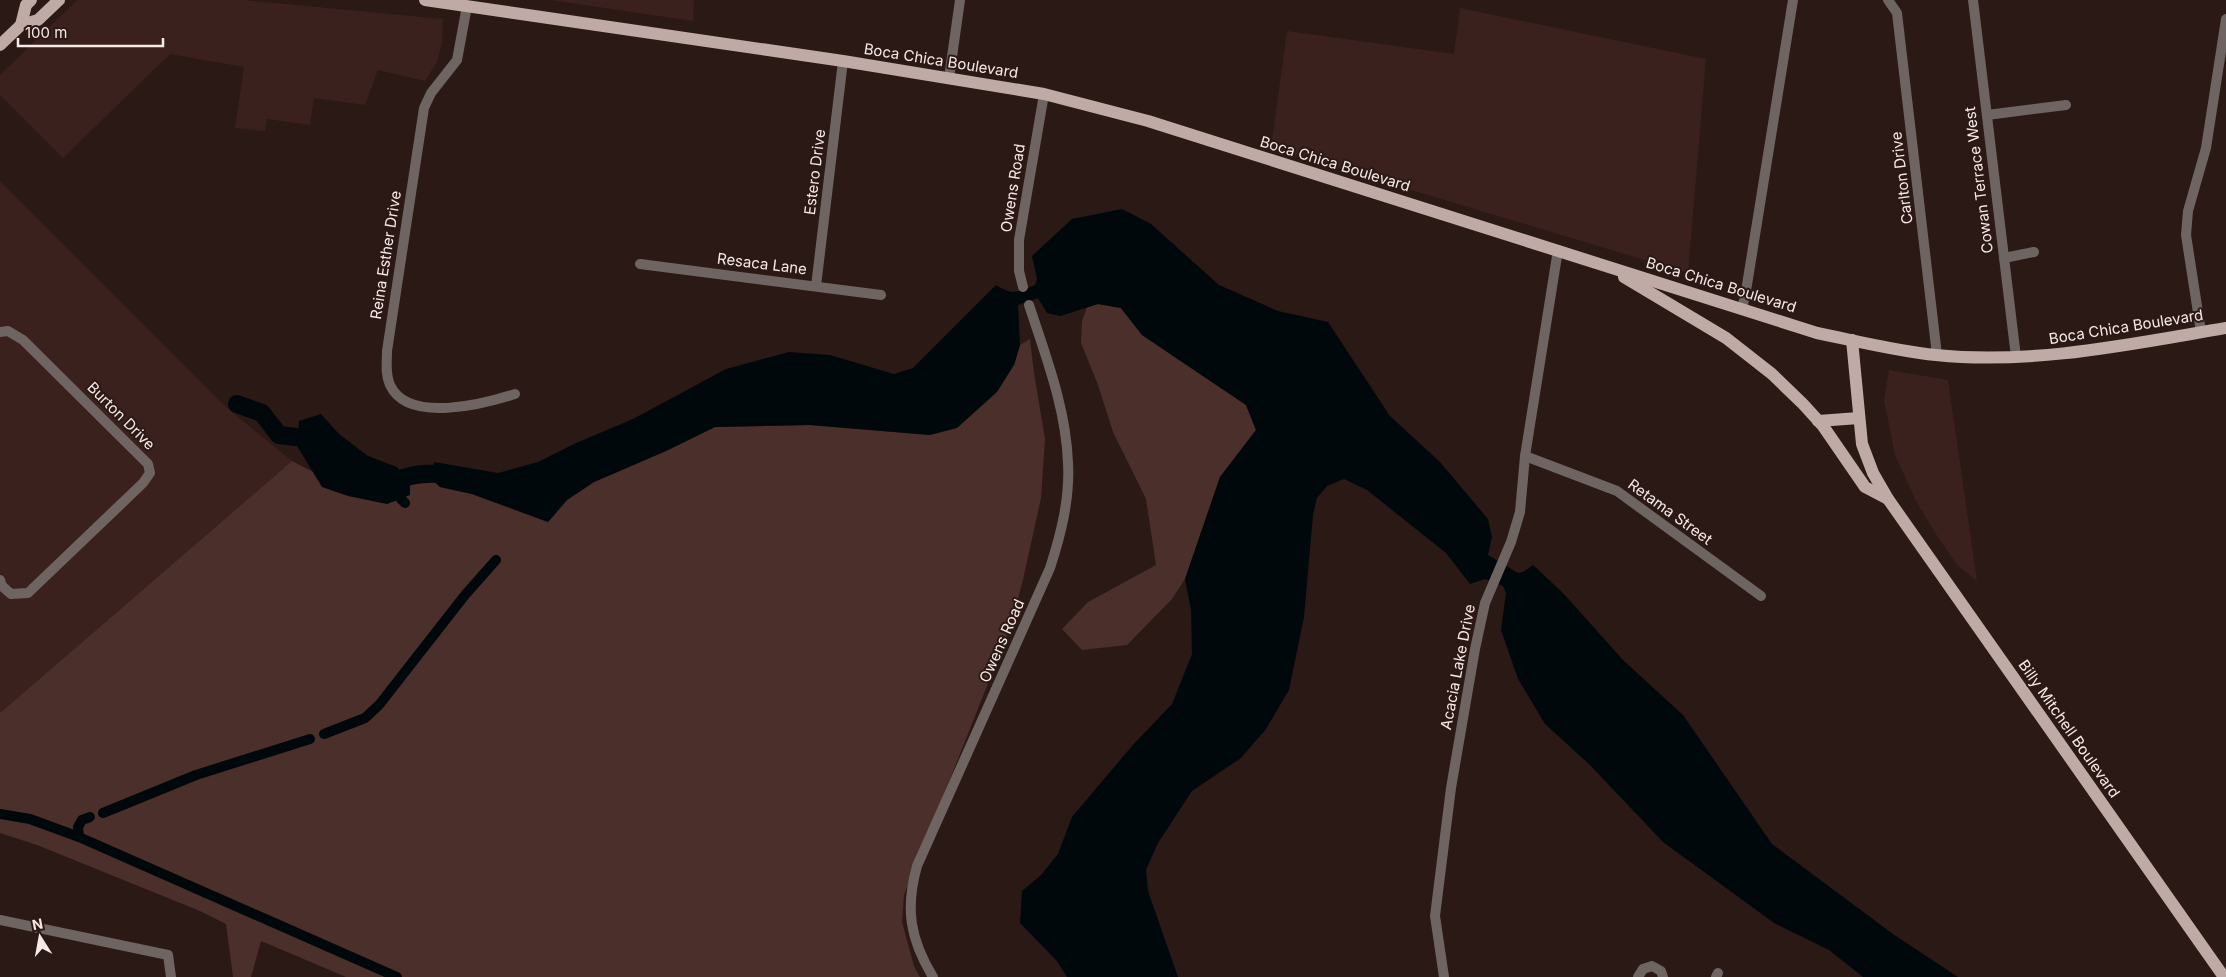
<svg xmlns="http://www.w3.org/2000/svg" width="2226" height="977" font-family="Inter,sans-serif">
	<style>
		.built { fill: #3a211d }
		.green { fill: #4a2f2a }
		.water { fill: #00080b }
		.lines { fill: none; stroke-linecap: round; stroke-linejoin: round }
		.canal { stroke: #00080b; stroke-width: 10 }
		.river { stroke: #00080b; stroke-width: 18 }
		.minor { stroke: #6e6462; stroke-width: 10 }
		.major { stroke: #bfaaa6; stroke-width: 12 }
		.labels { text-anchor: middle; stroke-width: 4; stroke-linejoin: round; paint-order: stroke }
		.street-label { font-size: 15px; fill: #f7e9e7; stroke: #2b1916 }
	</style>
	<rect width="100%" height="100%" fill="#2b1916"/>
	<g class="built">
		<polygon points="77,0 244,0 443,19 442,43 437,62 425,81 378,70 365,105 314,98 310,125 267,119 265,131 235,128 244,67 170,54 63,158 0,95 0,75"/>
		<polygon points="550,0 694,0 693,21"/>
		<polygon points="1460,8 1706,59 1688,273 1271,148 1287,31 1454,54"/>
		<polygon points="0,181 227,408 292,461 0,713"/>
		<polygon points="1889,370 1948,380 1977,581 1958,566 1939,539 1917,503 1895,455 1884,400"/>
	</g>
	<g class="green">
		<polygon points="1098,304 1121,308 1142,335 1246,405 1256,430 1220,477 1185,579 1172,599 1127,645 1082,650 1062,629 1088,602 1156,565 1146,499 1113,432 1098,385 1081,343 1082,321 1087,307"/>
		<polygon points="1030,339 1034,373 1045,439 1041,498 1023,580 1010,628 904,895 902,922 914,966 920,977 346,977 261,941 251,977 233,977 226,924 200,911 37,845 0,833 0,713 292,461 321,476 410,495 410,484 433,480 440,487 472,494 548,522 567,500 594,482 666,451 715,427 810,425 930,435 1014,365 1020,345"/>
	</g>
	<g class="water">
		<path d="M1122 209 1151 224 1219 285 1278 311 1328 322 1390 416 1440 462 1488 519 1492 537 1488 555 1518 573 1523 572 1533 565 1564 594 1623 660 1683 715 1772 844 1893 934 1958 977H1863L1829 950 1774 923 1663 842 1589 764 1545 724 1518 679 1501 630 1506 593 1503 586 1485 579 1470 584 1446 553 1367 490 1344 479 1327 486 1317 498 1313 515 1304 617 1289 690 1266 729 1241 758 1192 791 1158 843 1146 870 1148 891 1178 977H1067L1056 960 1020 923 1022 891 1041 875 1058 854 1072 817 1132 746 1172 704 1192 654 1191 610 1185 579 1220 477 1256 430 1246 405 1142 335 1121 308 1098 304 1060 316 1047 313 1038 298 1018 305 1020 345 1014 365 997 392 957 428 930 435 810 425 715 427 666 451 594 482 567 500 548 522 472 494 440 487 433 480 434 462 498 473 538 462 576 443 633 419 726 369 789 352 830 355 894 374 913 368 996 285C1014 296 1017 292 1035 285L1037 279 1032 256 1072 219Z"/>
		<polygon points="321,414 339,434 368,456 397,467 410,484 410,495 387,504 348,496 322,487 297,446 299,421"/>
	</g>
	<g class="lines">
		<g class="canal">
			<polyline points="401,499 405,503"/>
			<polyline points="324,734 365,718 379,705 465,595 496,560"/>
			<polyline points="103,813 196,775 310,739"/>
			<polyline points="0,814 30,819 79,837 397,977"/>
			<polyline points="79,837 78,827 82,820 90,817"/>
		</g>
		<g class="river">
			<polyline points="237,404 262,413 279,435 313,439 319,445"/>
			<path d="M384 485C410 474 427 471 455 476"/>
		</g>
		<g class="minor">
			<polyline points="1888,0 1897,13 1937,355"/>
			<polyline points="1973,0 2016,357"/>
			<path d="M467 6 457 60 431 93 424 108 387 351C387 363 385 374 390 385 408 424 484 404 515 394"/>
			<polyline points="949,78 960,0"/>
			<polyline points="1987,115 2066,105"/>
			<polyline points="2004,258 2034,252"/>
			<polyline points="640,264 881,295"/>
			<polyline points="816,286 843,61"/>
			<polyline points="1023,287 1019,271 1019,240 1044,94"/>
			<polyline points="1742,309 1746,291 1793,0"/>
			<polyline points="0,332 8,331 23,340 148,464 150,473 143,483 28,593 11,594 2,586 0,580"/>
			<polyline points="2201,332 2186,235 2188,211 2206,148 2226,19"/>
			<polyline points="1525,456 1617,491 1761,596"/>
			<polyline points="0,920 168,955 171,977"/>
			<path d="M933 977C910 939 905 909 917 866L1050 568C1061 534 1070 499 1068 463 1066 408 1046 357 1029 305"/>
			<polyline points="1444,977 1435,916 1451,788 1475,649 1485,603 1511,542 1520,512 1525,456 1558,250"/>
			<polyline points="1638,977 1643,969 1652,966 1661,971 1663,977"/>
			<polyline points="1716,977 1718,973"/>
		</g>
		<g class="major">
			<path d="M425 0 843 61 1044 94 1148 121 1817 333C1857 341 1896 351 1936 355 2033 365 2131 344 2226 328"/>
			<polyline points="21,25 26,5 31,0"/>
			<polyline points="0,45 21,25 38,20 59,0"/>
			<polyline points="1624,277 1726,338 1772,374 1803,404 1823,426 1865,487 1888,499"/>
			<polyline points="1852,340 1862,444 1873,473 1888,499 2224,977"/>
			<polyline points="1818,421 1859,418"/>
		</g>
	</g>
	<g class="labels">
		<g class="street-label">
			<text transform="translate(941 61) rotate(9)" y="5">Boca Chica Boulevard</text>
			<text transform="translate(1335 164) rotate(17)" y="5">Boca Chica Boulevard</text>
			<text transform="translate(815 172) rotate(-83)" y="5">Estero Drive</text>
			<text transform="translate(1902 178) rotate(-97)" y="5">Carlton Drive</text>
			<text transform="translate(1979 180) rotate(-97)" y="5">Cowan Terrace West</text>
			<text transform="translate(1013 188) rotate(-81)" y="5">Owens Road</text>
			<text transform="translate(386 255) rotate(-81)" y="5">Reina Esther Drive</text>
			<text transform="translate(762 264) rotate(7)" y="5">Resaca Lane</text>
			<text transform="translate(1721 285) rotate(17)" y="5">Boca Chica Boulevard</text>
			<text transform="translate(2126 327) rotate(-9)" y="5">Boca Chica Boulevard</text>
			<text transform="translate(121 416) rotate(45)" y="5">Burton Drive</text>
			<text transform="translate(1670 512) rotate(36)" y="5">Retama Street</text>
			<text transform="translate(1002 641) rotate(-66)" y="5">Owens Road</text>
			<text transform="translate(1458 667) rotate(-79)" y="5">Acacia Lake Drive</text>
			<text transform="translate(2069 729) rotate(55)" y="5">Billy Mitchell Boulevard</text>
		</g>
	</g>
	<g transform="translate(40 937) rotate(349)" stroke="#2b1916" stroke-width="4" paint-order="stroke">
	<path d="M0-4L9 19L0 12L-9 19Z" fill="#f7e9e7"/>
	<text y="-8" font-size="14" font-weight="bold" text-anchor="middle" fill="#f7e9e7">N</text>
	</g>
	<path d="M18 38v8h145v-8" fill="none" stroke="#f7e9e7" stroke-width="2.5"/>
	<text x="25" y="38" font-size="15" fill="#f7e9e7" stroke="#2b1916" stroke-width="4" paint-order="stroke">100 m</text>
</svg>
